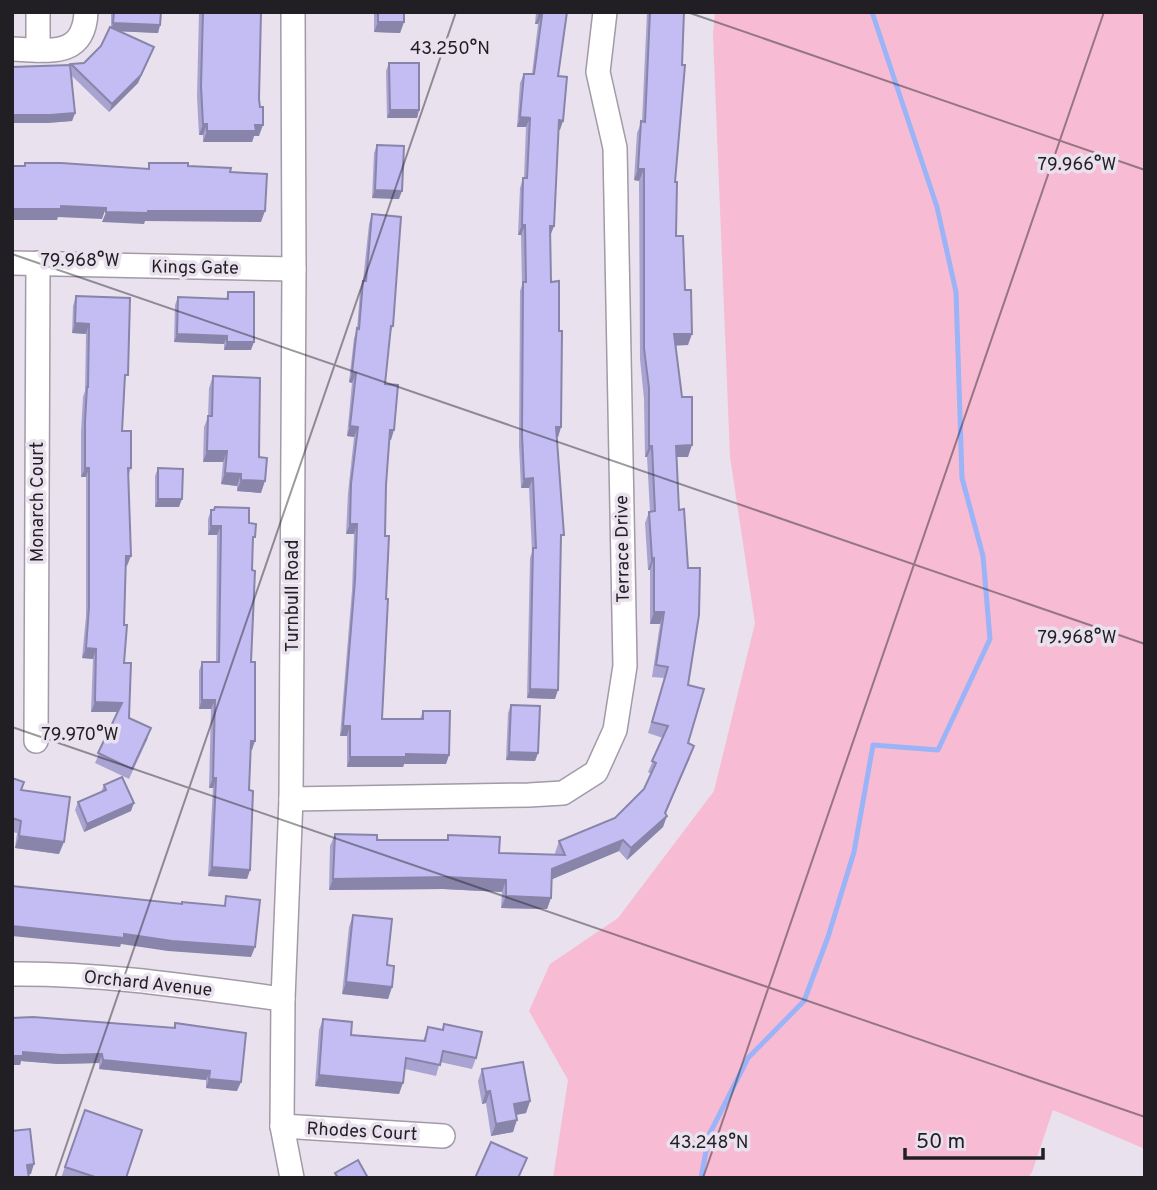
<svg xmlns="http://www.w3.org/2000/svg" width="1157" height="1190" font-family="Overpass,sans-serif">
	<style>
		.green { fill: #f7bcd3 }
		.lines { fill: none; stroke-linecap: round; stroke-linejoin: round }
		.stream { stroke: #9bb3f7; stroke-width: 5 }
		.street-casing { stroke: #a29aa7; stroke-width: 26 }
		.street { stroke: #fff; stroke-width: 23 }
		.wall { fill: #a9a3d1 }
		.shaded-wall { fill: #8984aa }
		.building { fill: #c4bdf3; stroke: #8984aa; stroke-width: 2 }
		.ticks { fill: none; stroke: #221f24; stroke-width: 2; stroke-opacity: 0.45 }
		.labels { text-anchor: middle; stroke-width: 7; stroke-linejoin: round; paint-order: stroke }
		.street-label { font-size: 18px; fill: #221f24; stroke: #e9e1ee }
		.ticks-label { font-size: 18px; text-anchor: middle; fill: #221f24; stroke: #e9e1ee; stroke-width: 7; stroke-linejoin: round; paint-order: stroke }
	</style>
	<rect width="100%" height="100%" fill="#e9e1ee"/>
	<polygon class="green" points="715,12 1145,12 1145,1149 1053,1110 1032,1172 1028,1178 553,1178 568,1080 529,1011 550,964 618,918 714,791 755,623 730,457 713,35"/>
	<g class="lines">
		<polyline class="stream" points="701,1178 709,1135 748,1058 804,1001 828,937 854,852 873,745 938,750 990,639 983,556 962,478 956,292 937,207 872,12"/>
		<defs>
			<g id="street">
				<polyline points="38,12 38,50"/>
				<path d="M12 49C48 50 84 59 86 12"/>
				<polyline points="12,263 294,269"/>
				<polyline points="36,741 38,263"/>
				<polyline points="291,799 529,795 563,793 596,772 615,730 625,666 615,148 598,72 605,12"/>
				<path d="M12 974C103 973 193 987 283 999"/>
				<polyline points="282,1126 443,1136"/>
				<polyline points="292,1178 282,1126 283,999 291,799 294,269 293,12"/>
			</g>
		</defs>
		<use href="#street" class="street-casing"/>
		<use href="#street" class="street"/>
	</g>
	<g class="wall">
		<polygon points="111,12 161,12 160,25 158,33 119,31 151,55 138,83 109,112 72,76 75,113 72,121 47,123 71,64 84,63 101,46 111,27"/>
		<polygon points="199,12 261,12 259,136 254,136 252,142 203,142 203,135 199,135 197,97"/>
		<polygon points="374,12 404,12 404,22 400,33 374,32"/>
		<polygon points="536,12 567,12 558,76 560,130 558,130 554,226 550,236 551,282 561,427 558,437 557,437 561,543 555,699 527,698 530,558 532,552 529,488 521,488 519,445 520,291 522,285 521,235 518,235 520,188 523,178 524,178 526,127 517,127 520,83 524,74 532,74 538,24 535,24"/>
		<polygon points="647,12 684,12 675,182 676,236 685,290 688,345 676,345 688,457 676,457 688,685 688,743 690,758 665,814 663,827 627,860 619,851 552,879 551,898 547,909 501,908 502,892 443,889 329,890 330,846 335,834 377,840 447,840 448,835 499,853 556,855 555,853 559,841 615,818 644,789 651,774 648,772 663,738 648,733 664,678 652,677 660,624 650,624 650,570 648,570 645,523 649,512 650,512 647,457 645,457 644,399 640,359 639,181 634,180 637,133 642,121"/>
		<polygon points="389,63 419,110 417,118 387,118 386,71"/>
		<polygon points="377,145 399,199 372,198 374,153"/>
		<polygon points="372,214 393,326 390,334 385,384 391,440 389,440 386,485 386,599 382,719 420,719 423,711 449,755 446,764 404,764 403,767 347,767 347,736 340,736 352,590 354,534 346,534 348,493 354,437 347,436 352,383 349,382 354,338 357,330 360,291 363,281 369,224"/>
		<polygon points="228,292 251,350 224,350 224,344 174,342 175,305 178,297 226,299"/>
		<polygon points="76,296 125,384 122,431 131,468 128,477 127,566 125,566 124,625 124,663 129,718 148,738 129,779 95,763 117,712 91,712 93,659 82,658 86,616 86,477 81,477 81,432 83,397 85,391 86,334 72,333 73,306"/>
		<polygon points="213,376 259,457 261,493 237,491 237,486 221,484 223,462 203,462 204,427 208,417 209,388"/>
		<polygon points="158,468 179,507 155,507 155,476"/>
		<polygon points="215,507 249,523 253,544 251,662 252,750 251,750 249,790 250,870 247,879 208,876 213,788 209,788 211,709 199,709 199,671 202,662 216,662 217,535 208,535 208,519 211,510 214,510"/>
		<polygon points="511,705 538,753 535,761 506,760 508,713"/>
		<polygon points="12,778 21,790 59,854 15,848 17,833 12,832"/>
		<polygon points="104,785 131,811 84,832 75,810 78,802 101,792"/>
		<polygon points="353,915 387,965 392,987 388,999 342,994 349,927"/>
		<polygon points="12,1018 173,1028 175,1023 237,1091 206,1088 206,1080 99,1069 99,1063 58,1064 21,1061 20,1065 12,1065"/>
		<polygon points="323,1019 351,1035 423,1041 428,1027 442,1030 444,1024 476,1058 472,1069 440,1062 436,1076 405,1069 399,1094 315,1086 319,1030"/>
		<polygon points="482,1069 530,1101 526,1113 516,1115 513,1132 491,1136 486,1103 482,1104 478,1081"/>
		<polygon points="85,1110 126,1178 61,1178"/>
	</g>
	<g class="shaded-wall">
		<polygon points="539,14 542,15 538,24 535,24"/>
		<polygon points="378,22 404,22 400,33 374,32"/>
		<polygon points="113,23 160,25 158,33 111,31"/>
		<polygon points="154,47 138,83 109,112 112,104"/>
		<polygon points="390,110 419,110 417,118 387,118"/>
		<polygon points="75,113 72,121 47,123 12,123 12,115"/>
		<polygon points="520,117 530,118 526,127 517,127"/>
		<polygon points="559,120 563,121 560,130 555,130"/>
		<polygon points="203,124 207,124 203,135 199,135"/>
		<polygon points="255,125 263,125 259,136 254,136 252,142 203,142 207,131"/>
		<polygon points="638,169 644,169 639,181 634,180"/>
		<polygon points="375,190 402,191 399,199 372,198"/>
		<polygon points="61,206 106,208 102,219 58,217 57,220 12,220 12,209"/>
		<polygon points="148,211 265,211 261,222 145,221 144,224 102,222 106,212"/>
		<polygon points="522,225 525,225 521,235 518,235"/>
		<polygon points="550,226 554,226 550,236"/>
		<polygon points="75,323 89,324 86,334 72,333"/>
		<polygon points="177,334 227,336 224,344 174,342"/>
		<polygon points="674,334 692,334 688,345 670,346"/>
		<polygon points="227,342 254,342 251,350 224,350"/>
		<polygon points="352,373 356,373 352,383 349,382"/>
		<polygon points="350,426 358,427 354,437 347,436"/>
		<polygon points="556,427 561,427 558,437 553,437"/>
		<polygon points="390,430 394,430 391,440 386,440"/>
		<polygon points="692,445 688,457 672,457 676,446"/>
		<polygon points="649,446 652,446 647,457 645,457"/>
		<polygon points="207,451 227,451 223,462 203,462"/>
		<polygon points="85,468 89,468 86,477 81,477"/>
		<polygon points="225,473 241,474 237,486 221,484"/>
		<polygon points="533,478 529,488 521,488 524,479"/>
		<polygon points="241,480 265,481 261,493 237,491"/>
		<polygon points="158,499 182,499 179,507 155,507"/>
		<polygon points="350,524 357,524 354,534 346,534"/>
		<polygon points="211,526 221,526 217,535 208,535"/>
		<polygon points="126,556 131,556 127,566 122,566"/>
		<polygon points="654,558 650,570 648,570 652,559"/>
		<polygon points="654,612 664,612 660,624 650,624"/>
		<polygon points="86,648 96,649 93,659 82,658"/>
		<polygon points="530,689 558,690 555,699 527,698"/>
		<polygon points="202,700 215,700 211,709 199,709"/>
		<polygon points="95,702 122,703 118,712 91,712"/>
		<polygon points="343,726 350,726 347,736 340,736"/>
		<polygon points="251,741 255,741 252,750 248,750"/>
		<polygon points="694,746 663,820 667,816 663,827 627,860 631,848"/>
		<polygon points="509,752 538,753 535,761 506,760"/>
		<polygon points="406,754 449,755 446,764 404,764 403,767 347,767 350,757"/>
		<polygon points="213,778 216,778 213,788 209,788"/>
		<polygon points="134,803 131,811 84,832 87,824"/>
		<polygon points="19,836 64,842 59,854 15,848"/>
		<polygon points="623,840 619,851 548,881 552,869"/>
		<polygon points="212,867 250,870 247,879 208,876"/>
		<polygon points="447,877 506,880 502,892 443,889 329,890 333,879"/>
		<polygon points="506,896 551,898 547,909 501,908"/>
		<polygon points="12,926 124,934 255,947 251,957 168,951 121,944 120,947 12,936"/>
		<polygon points="346,982 392,987 388,999 342,994"/>
		<polygon points="23,1052 102,1054 99,1063 58,1064 21,1061 20,1065 12,1065 12,1056"/>
		<polygon points="103,1060 210,1071 206,1080 99,1069"/>
		<polygon points="319,1075 403,1083 399,1094 315,1086"/>
		<polygon points="209,1079 241,1082 237,1091 206,1088"/>
		<polygon points="490,1091 486,1103 482,1104 486,1092"/>
		<polygon points="530,1101 526,1113 510,1116 514,1104"/>
		<polygon points="517,1120 513,1132 491,1136 496,1124"/>
		<polygon points="34,1164 31,1174 23,1175 27,1165"/>
	</g>
	<g class="building">
		<polygon points="114,12 161,12 160,25 113,23"/>
		<polygon points="203,12 261,12 259,99 260,107 263,107 263,125 255,125 256,131 207,131 207,124 203,124 201,86"/>
		<rect x="378" y="12" width="26" height="10"/>
		<polygon points="539,12 567,12 558,76 567,77 563,121 559,120 554,226 550,226 551,282 559,281 559,331 562,331 561,427 556,427 564,535 561,535 558,690 530,689 533,548 536,548 533,478 524,479 522,435 523,282 526,282 525,225 522,225 523,178 527,178 530,118 520,117 524,74 534,74 542,15 539,14"/>
		<polygon points="650,12 684,12 682,65 685,65 675,182 677,182 676,236 683,236 685,290 691,290 692,334 674,334 682,397 692,397 692,445 676,446 679,510 684,509 688,568 700,568 699,615 688,685 704,689 688,743 694,746 665,813 667,816 631,848 623,840 552,869 551,898 506,896 506,880 447,877 333,879 335,834 377,835 377,840 448,840 448,835 500,837 499,853 565,855 559,841 615,818 644,789 656,763 652,761 668,726 652,722 668,667 656,665 664,612 654,612 654,558 652,559 649,512 655,511 652,446 649,446 649,388 644,348 644,169 638,169 641,121 645,122"/>
		<polygon points="110,27 154,47 141,75 112,104 71,64 84,63 101,46"/>
		<polygon points="389,63 419,63 419,110 390,110"/>
		<polygon points="70,65 75,113 50,115 12,115 12,67"/>
		<polygon points="377,145 404,146 402,191 375,190"/>
		<polygon points="25,163 61,163 149,169 149,163 188,163 188,166 231,168 230,172 267,174 265,211 148,211 148,213 106,212 106,208 61,206 61,209 12,209 12,166 25,166"/>
		<polygon points="372,214 401,217 393,326 391,326 385,384 398,385 394,430 390,430 386,485 385,536 389,536 386,599 388,599 382,719 423,719 423,711 450,711 449,755 406,754 406,757 350,757 350,726 343,726 355,580 357,524 350,524 351,484 358,427 350,426 356,373 352,373 357,328 359,329 363,281 366,281"/>
		<polygon points="228,292 254,292 254,342 227,342 227,336 177,334 178,297 228,299"/>
		<polygon points="76,296 130,298 128,375 125,375 122,431 131,431 131,468 128,468 131,556 126,556 124,625 127,625 124,663 131,663 129,718 151,728 132,769 98,753 122,703 95,702 96,649 86,648 89,607 89,468 85,468 85,422 87,387 88,387 89,324 75,323"/>
		<polygon points="213,376 260,378 259,457 267,458 265,481 241,480 241,474 225,473 227,451 207,451 208,416 212,416"/>
		<polygon points="158,468 183,469 182,499 158,499"/>
		<polygon points="215,507 249,508 249,523 256,524 255,537 253,537 252,570 255,571 251,662 255,662 255,741 251,741 249,790 253,791 250,870 212,867 216,778 213,778 215,700 202,700 202,662 219,662 221,526 211,526 211,510 214,510"/>
		<polygon points="511,705 540,706 538,753 509,752"/>
		<polygon points="122,777 134,803 87,824 78,802 106,790 104,785"/>
		<polygon points="12,778 24,782 21,790 70,797 64,842 19,836 21,821 12,818"/>
		<polygon points="12,886 182,904 182,902 225,906 226,896 260,900 255,947 172,941 124,934 124,938 12,926"/>
		<polygon points="353,915 392,919 387,965 394,966 392,987 346,982"/>
		<polygon points="33,1017 175,1028 175,1023 246,1033 241,1082 209,1079 210,1071 103,1060 102,1054 61,1055 23,1052 23,1056 12,1056 12,1018"/>
		<polygon points="323,1019 352,1022 351,1035 425,1041 428,1027 443,1030 444,1024 482,1032 476,1058 443,1051 440,1065 406,1058 403,1083 319,1075"/>
		<polygon points="523,1062 530,1101 514,1104 517,1120 496,1124 490,1091 486,1092 482,1069"/>
		<polygon points="85,1110 142,1130 126,1178 98,1178 65,1167"/>
		<polygon points="30,1129 34,1164 27,1165 29,1178 12,1178 12,1131"/>
		<polygon points="491,1142 527,1158 518,1178 475,1178"/>
		<polygon points="358,1160 368,1178 338,1178 335,1173"/>
	</g>
	<path class="ticks" d="M687 12 1145 170M12 254 1145 644M12 727 1145 1117M55 1178 456 12M703 1178 1104 12"/>
	<g class="labels">
		<g class="street-label">
			<text transform="translate(195 267) rotate(1)" y="6">Kings Gate</text>
			<text transform="translate(37 502) rotate(-90)" y="6">Monarch Court</text>
			<text transform="translate(622 549) rotate(-91)" y="6">Terrace Drive</text>
			<text transform="translate(292 596) rotate(-90)" y="6">Turnbull Road</text>
			<text transform="translate(148 983) rotate(6)" y="6">Orchard Avenue</text>
			<text transform="translate(362 1131) rotate(3)" y="6">Rhodes Court</text>
		</g>
	</g>
	<g class="ticks-label">
		<text x="450" y="54">43.250°N</text>
		<text x="1077" y="170">79.966°W</text>
		<text x="80" y="266">79.968°W</text>
		<text x="1077" y="643">79.968°W</text>
		<text x="80" y="740">79.970°W</text>
		<text x="709" y="1148">43.248°N</text>
	</g>
	<rect width="1157" height="1190" fill="none" stroke="#221f24" stroke-width="28"/>
	<path d="M905 1148v10h138v-10" fill="none" stroke="#221f24" stroke-width="3.5"/>
	<text x="916" y="1148" font-size="21" fill="#221f24" stroke="#e9e1ee" stroke-width="5" paint-order="stroke">50 m</text>
</svg>
